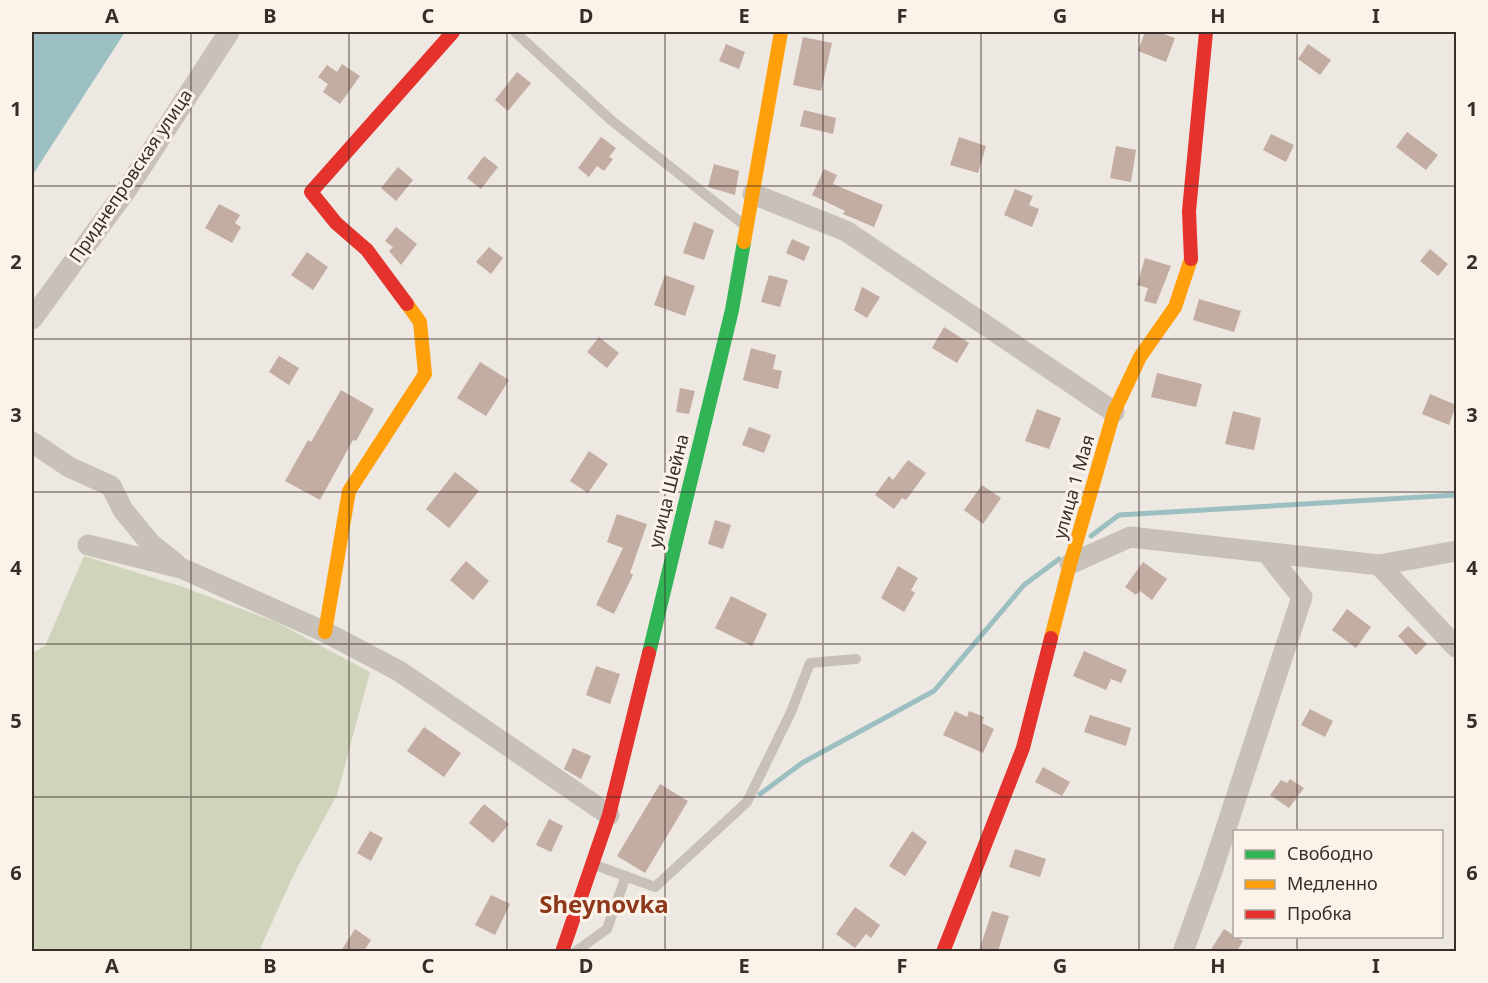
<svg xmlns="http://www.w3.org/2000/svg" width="1488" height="983" font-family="'Noto Sans',sans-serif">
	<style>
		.green { fill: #cfd4bb }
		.water { fill: #9cc0c1 }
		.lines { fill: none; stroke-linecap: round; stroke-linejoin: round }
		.stream { stroke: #9cc0c1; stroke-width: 5 }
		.building { fill: #c3aca2 }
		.lane { stroke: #c8c1ba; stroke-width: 10 }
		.street { stroke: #c8c1ba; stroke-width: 21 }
		.fast { stroke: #30b455; stroke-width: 14 }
		.slow { stroke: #ff9f0a; stroke-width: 14 }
		.jam { stroke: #e5322d; stroke-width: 14 }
		.grid { fill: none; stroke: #392d28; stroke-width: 1.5; stroke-opacity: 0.55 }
		.labels { text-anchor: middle; stroke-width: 6; stroke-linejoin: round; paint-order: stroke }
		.street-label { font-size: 18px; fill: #392d28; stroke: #fbf3e9 }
		.district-label { font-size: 24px; font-weight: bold; fill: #8d381b; stroke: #fbf3e9 }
		.neatline { fill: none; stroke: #392d28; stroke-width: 2 }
		.grid-label { font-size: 20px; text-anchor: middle; font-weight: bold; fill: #392d28 }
	</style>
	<rect width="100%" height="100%" fill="#eee8e2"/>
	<polygon class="green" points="84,556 183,587 276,622 370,672 337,795 296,870 259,951 32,952 32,653 45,646"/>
	<polygon class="water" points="32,32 125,32 32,176"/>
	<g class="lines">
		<g class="stream">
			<polyline points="1091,536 1119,515 1456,495"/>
			<polyline points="760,794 802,763 934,691 1024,585 1059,559"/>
		</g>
	</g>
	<g class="building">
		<polygon points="1145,32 1158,32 1175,38 1166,62 1138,51"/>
		<polygon points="803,37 832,43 821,91 793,85"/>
		<polygon points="726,44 745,52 739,69 719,61"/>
		<polygon points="1308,44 1331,60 1320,75 1298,59"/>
		<polygon points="342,64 360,76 340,104 323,92 328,84 318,77 327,65 337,72"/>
		<polygon points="517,72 531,83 508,111 495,100"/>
		<polygon points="804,110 836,118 833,134 800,126"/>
		<polygon points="1407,132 1438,155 1426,170 1396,147"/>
		<polygon points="1271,134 1294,145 1286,162 1263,150"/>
		<polygon points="601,137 616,148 609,157 613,159 604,171 597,166 589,177 578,168"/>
		<polygon points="959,137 986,146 978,173 950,165"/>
		<polygon points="1116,146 1136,150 1131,182 1110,178"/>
		<polygon points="484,156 498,167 481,189 467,178"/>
		<polygon points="714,164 739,171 735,195 708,187"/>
		<polygon points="398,167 413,180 396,201 381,188"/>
		<polygon points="824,169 837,175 833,184 883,205 874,227 843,214 845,211 812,195"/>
		<polygon points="1015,189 1033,196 1029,205 1039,209 1032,227 1004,215"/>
		<polygon points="219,204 240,215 235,223 241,227 232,243 205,228"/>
		<polygon points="694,222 714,230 704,260 683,253"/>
		<polygon points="396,227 417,244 401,265 389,251 393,247 385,241"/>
		<polygon points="792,239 810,247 804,261 786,253"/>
		<polygon points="489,247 503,258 491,274 476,262"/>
		<polygon points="1430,249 1448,264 1438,276 1420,261"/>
		<polygon points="307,252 328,267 313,290 291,275"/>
		<polygon points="1145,258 1171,266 1156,304 1144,301 1148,288 1137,285"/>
		<polygon points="665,275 695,286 685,316 654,305"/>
		<polygon points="769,275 788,280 780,307 761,302"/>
		<polygon points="862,287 880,297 867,318 854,310"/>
		<polygon points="1199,299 1241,311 1234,332 1193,320"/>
		<polygon points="944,327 969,343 957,363 932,348"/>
		<polygon points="599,337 619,353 607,368 587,352"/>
		<polygon points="751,348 776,355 773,369 782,371 778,389 743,380"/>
		<polygon points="279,356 299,368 289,385 269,372"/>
		<polygon points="480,362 509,380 486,416 457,398"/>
		<polygon points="1157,373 1202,384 1196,407 1151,397"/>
		<polygon points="680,388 695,391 689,414 676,412"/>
		<polygon points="341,390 374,409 356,441 353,440 320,500 285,481 308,440 311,442"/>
		<polygon points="1430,394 1456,405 1449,425 1422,414"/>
		<polygon points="1037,409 1061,418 1049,449 1025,441"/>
		<polygon points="1233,411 1261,418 1254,450 1225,444"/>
		<polygon points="749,427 771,435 764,453 742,445"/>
		<polygon points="589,451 608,464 588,493 570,481"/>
		<polygon points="908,460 926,473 906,500 902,498 894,509 875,495 889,476 893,480"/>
		<polygon points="455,472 479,491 449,528 426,509"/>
		<polygon points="982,485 1001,498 983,524 964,510"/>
		<polygon points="617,514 647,524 630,573 633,575 614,614 596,605 623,548 607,542"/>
		<polygon points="715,520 731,525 723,549 708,544"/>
		<polygon points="466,561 489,581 473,600 450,580"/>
		<polygon points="1143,562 1167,579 1152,600 1140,591 1136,595 1125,587"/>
		<polygon points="898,566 918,578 911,590 915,593 904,612 881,598"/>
		<polygon points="731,596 767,614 752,646 715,628"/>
		<polygon points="1347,609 1371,627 1356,648 1332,630"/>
		<polygon points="1408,626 1427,644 1416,655 1398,636"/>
		<polygon points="1084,651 1127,670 1121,683 1111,679 1106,690 1073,676"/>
		<polygon points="596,666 620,674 610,704 586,695"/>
		<polygon points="1310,709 1333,721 1325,737 1301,725"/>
		<polygon points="955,711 967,717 969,711 984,717 982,723 994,729 983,753 943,735"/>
		<polygon points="1090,715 1131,728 1126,746 1084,732"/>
		<polygon points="424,727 461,753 444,777 407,751"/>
		<polygon points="573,748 591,756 581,779 564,769"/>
		<polygon points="1043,767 1070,782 1062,796 1035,782"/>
		<polygon points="1290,779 1304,788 1289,808 1270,795 1281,780 1287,783"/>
		<polygon points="660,784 688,801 645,873 617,856"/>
		<polygon points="484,804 509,824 493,843 469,823"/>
		<polygon points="549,819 563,826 551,852 536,845"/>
		<polygon points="370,831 383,838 371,861 357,853"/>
		<polygon points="912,831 927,842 905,876 889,866"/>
		<polygon points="1015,849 1046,859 1040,877 1009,867"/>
		<polygon points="491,895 510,904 495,935 475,925"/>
		<polygon points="855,907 880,925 871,938 866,934 855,948 836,934"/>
		<polygon points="992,911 1009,916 998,951 979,951"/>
		<polygon points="355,929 371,940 364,951 341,951"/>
		<polygon points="1224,929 1243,941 1237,951 1210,951"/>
	</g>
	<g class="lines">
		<g class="lane">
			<polyline points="515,32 612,121 744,225"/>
			<polyline points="595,865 655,887 747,802 791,712 810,663 856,659"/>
			<polyline points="575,952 607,929 626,876"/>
		</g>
		<g class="street">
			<polyline points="753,194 846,231 1114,412"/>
			<polyline points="32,319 127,189 229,32"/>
			<polyline points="32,442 69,467 111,486 123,510 150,543 176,564"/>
			<polyline points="88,545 181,568 325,632 399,671 609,815"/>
			<polyline points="1070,564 1130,537 1379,565 1456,551"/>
			<polyline points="1379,565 1456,647"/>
			<polyline points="1183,952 1211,874 1302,597 1267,553"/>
		</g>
		<polyline class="fast" points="649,653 732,310 744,242"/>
		<g class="slow">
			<polyline points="744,242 781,32"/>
			<polyline points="325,632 349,491 425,374 420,322 407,304"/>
			<polyline points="1051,638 1070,564 1114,412 1140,357 1175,307 1191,259"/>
		</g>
		<g class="jam">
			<polyline points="1191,259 1189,211 1206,32"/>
			<polyline points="407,304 367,250 336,223 311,192 453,32"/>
			<polyline points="562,952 609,815 649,653"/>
			<polyline points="943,952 1023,748 1051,638"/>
		</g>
	</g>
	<path class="grid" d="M191 32V952M349 32V952M507 32V952M665 32V952M823 32V952M981 32V952M1139 32V952M1297 32V832M32 186H1456M32 339H1456M32 492H1456M32 644H1456M32 797H1456M1297 936V952"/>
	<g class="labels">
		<g class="street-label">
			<text transform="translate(131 176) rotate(-56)" y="6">Приднепровская улица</text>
			<text transform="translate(1074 487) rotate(-74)" y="6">улица 1 Мая</text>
			<text transform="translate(669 491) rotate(-76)" y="6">улица Шейна</text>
		</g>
		<g class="district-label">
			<text x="604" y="913">Sheynovka</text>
		</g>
	</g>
	<rect width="1488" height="983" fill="none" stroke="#fbf3e9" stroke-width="66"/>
	<rect x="1233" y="830" width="210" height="108" fill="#fbf3e9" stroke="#ada49c" stroke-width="1.5"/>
	<rect x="1245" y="850" width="30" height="9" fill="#30b455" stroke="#ada49c" stroke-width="1.5"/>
	<text x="1287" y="860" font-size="18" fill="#392d28">Свободно</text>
	<rect x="1245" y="880" width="30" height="9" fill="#ff9f0a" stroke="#ada49c" stroke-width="1.5"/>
	<text x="1287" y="890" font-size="18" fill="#392d28">Медленно</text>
	<rect x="1245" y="910" width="30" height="9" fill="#e5322d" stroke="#ada49c" stroke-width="1.5"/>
	<text x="1287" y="920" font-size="18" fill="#392d28">Пробка</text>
	<rect x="33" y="33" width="1422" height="917" class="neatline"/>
	<g class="grid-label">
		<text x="112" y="23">A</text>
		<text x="270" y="23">B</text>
		<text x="428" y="23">C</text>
		<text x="586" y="23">D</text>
		<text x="744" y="23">E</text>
		<text x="902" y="23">F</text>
		<text x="1060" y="23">G</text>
		<text x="1218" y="23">H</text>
		<text x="1376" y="23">I</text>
		<text x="16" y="116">1</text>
		<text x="1472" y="116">1</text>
		<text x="16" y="269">2</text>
		<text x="1472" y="269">2</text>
		<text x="16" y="422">3</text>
		<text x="1472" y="422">3</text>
		<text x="16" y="575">4</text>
		<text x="1472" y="575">4</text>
		<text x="16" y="728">5</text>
		<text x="1472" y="728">5</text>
		<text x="16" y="880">6</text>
		<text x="1472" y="880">6</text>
		<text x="112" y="973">A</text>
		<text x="270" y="973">B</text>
		<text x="428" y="973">C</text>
		<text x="586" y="973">D</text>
		<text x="744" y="973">E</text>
		<text x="902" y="973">F</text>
		<text x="1060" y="973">G</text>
		<text x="1218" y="973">H</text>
		<text x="1376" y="973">I</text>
	</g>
</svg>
